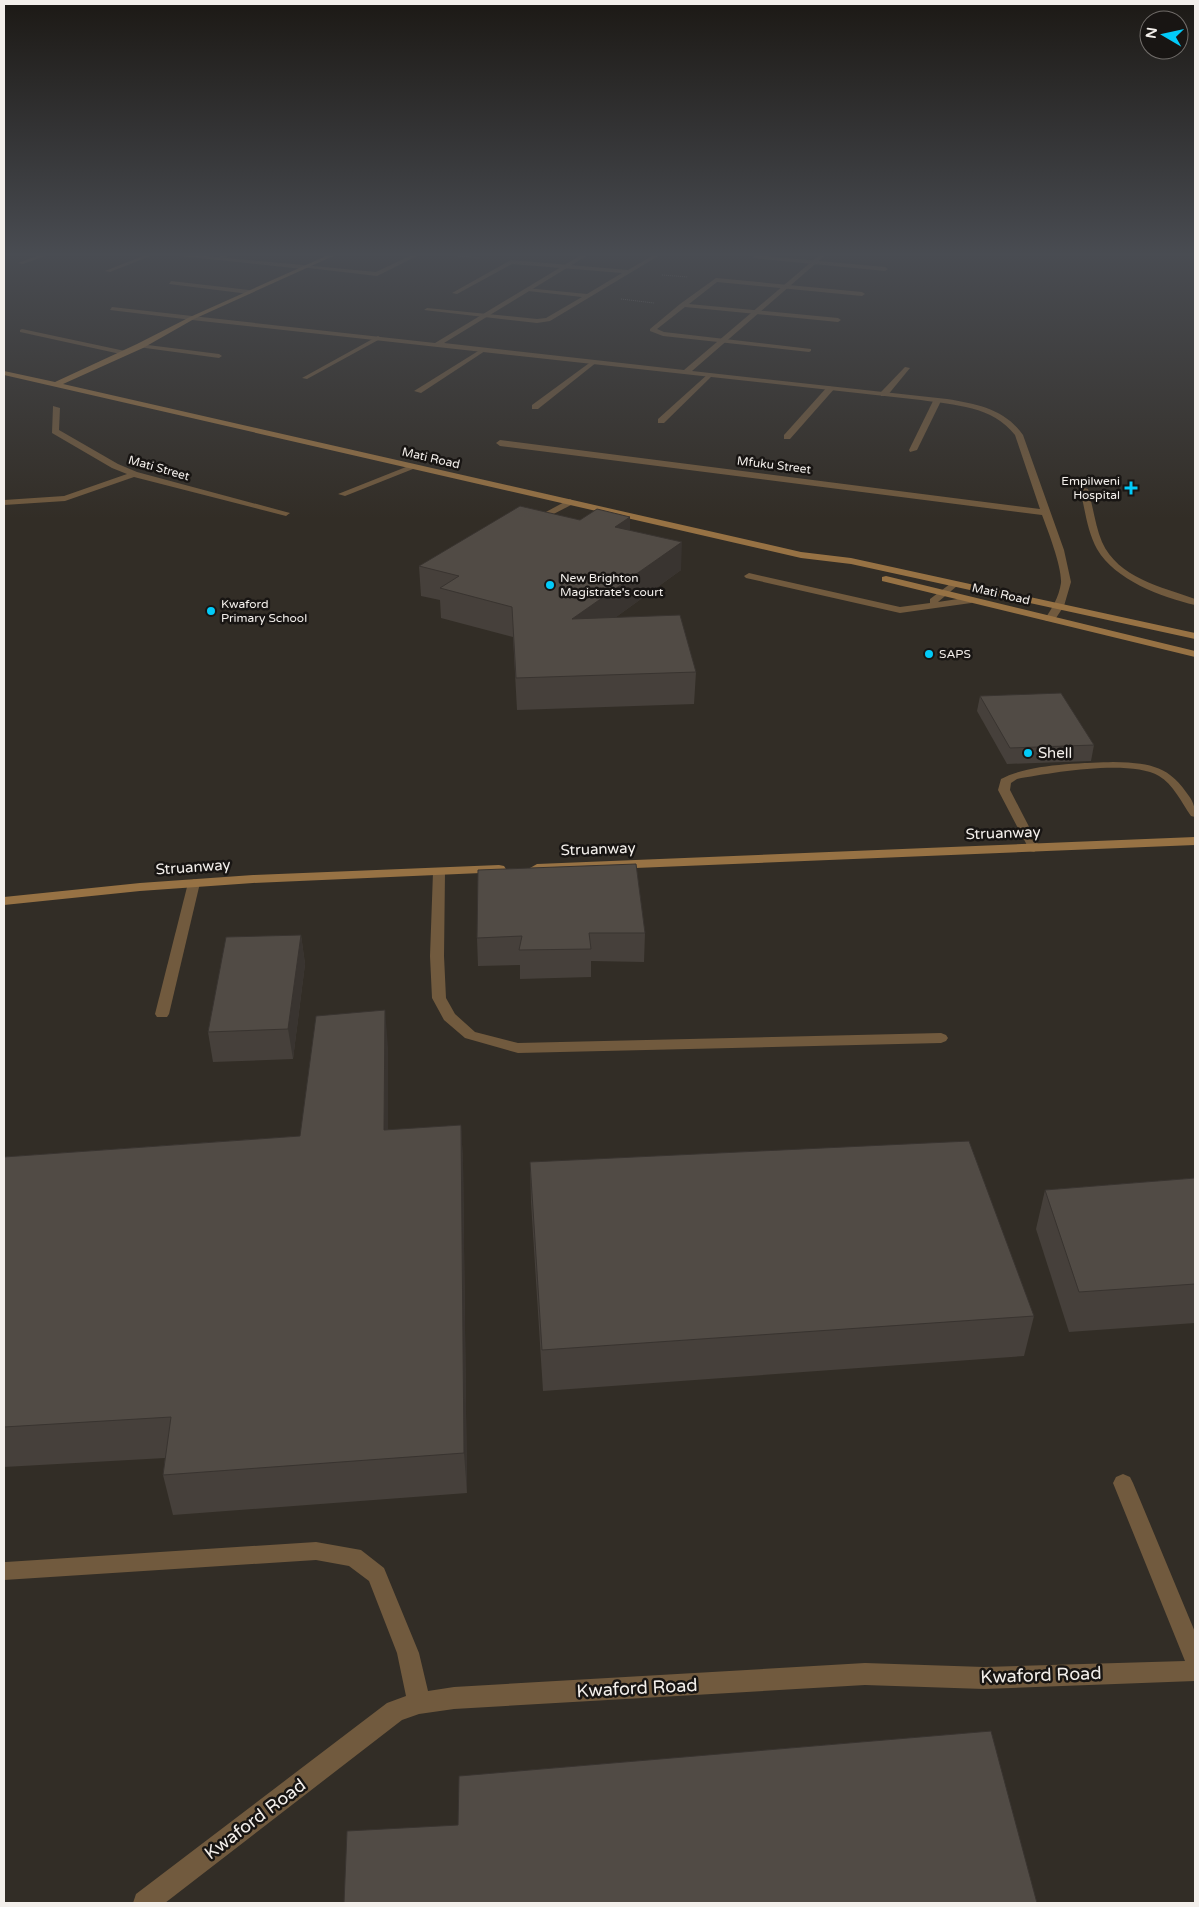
<svg xmlns="http://www.w3.org/2000/svg" width="1199" height="1907" font-family="'Varela Round',sans-serif">
	<style>
		.lines { fill: none; stroke-linecap: round; stroke-linejoin: round }
		.path { stroke: #79746e; stroke-width: 1; stroke-dasharray: 1 1; stroke-linecap: butt }
		.lane { fill: #715a3e; fill-rule: evenodd }
		.street { fill: #715a3e; fill-rule: evenodd }
		.secondary { fill: #977244; fill-rule: evenodd }
		.wall { fill: #46403b }
		.shaded-wall { fill: #393430 }
		.building { fill: #514b45; stroke: #393430 }
		.poi-dot { fill: #02cbf9; stroke: #181513; stroke-width: 2 }
		.labels { text-anchor: middle; stroke-width: 5; stroke-linejoin: round; paint-order: stroke }
		.far-street-label { font-size: 12px; fill: #f3efeb; stroke: #181513 }
		.far-poi-label { font-size: 12px; fill: #f3efeb; stroke: #181513; text-anchor: start }
		.poi-label { font-size: 15px; fill: #f3efeb; stroke: #181513; text-anchor: start }
		.street-label { font-size: 15px; fill: #f3efeb; stroke: #181513 }
		.near-street-label { font-size: 18px; fill: #f3efeb; stroke: #181513 }
	</style>
	<rect width="100%" height="100%" fill="#322d26"/>
	<g class="lines">
		<g class="path">
			<polyline points="440,254 479,258"/>
			<polyline points="662,275 688,277"/>
			<polyline points="621,299 654,303"/>
		</g>
		<g class="lane">
			<polygon points="48,252 56,252 23,264 18,263"/>
			<polygon points="153,252 158,253 110,272 105,271"/>
			<polygon points="230,252 237,252 219,260 214,259"/>
			<polygon points="418,252 425,252 377,276 300,267 303,265 376,272"/>
			<polygon points="659,252 665,252 550,321 537,323 424,310 427,308 537,319 546,318 582,297 528,291 526,288 587,294 622,273 512,264 457,294 452,293 511,260 628,270"/>
			<polygon points="755,255 885,267 888,269 885,271 753,258"/>
			<polygon points="716,278 862,292 865,294 862,296 717,282 689,304 838,318 841,320 838,322 685,307 657,329 664,332 811,349 811,351 809,352 663,336 650,331 650,329 680,304"/>
			<polygon points="171,281 249,290 252,292 249,294 169,284"/>
			<polygon points="112,307 192,316 195,318 192,320 110,310"/>
			<polygon points="22,329 125,351 128,353 125,355 20,332 20,330"/>
			<polygon points="378,336 381,338 380,339 307,379 302,378"/>
			<polygon points="140,344 219,354 222,356 219,358 138,347 137,346"/>
			<polygon points="483,348 486,350 485,351 421,393 414,391"/>
			<polygon points="592,361 597,362 538,409 532,409 532,405"/>
			<polygon points="905,367 910,368 887,396 881,396 881,392"/>
			<polygon points="708,374 713,375 664,423 658,423 658,419"/>
			<polygon points="828,386 835,388 790,439 784,439 784,435"/>
			<polygon points="934,399 941,401 917,450 910,452 909,450"/>
			<polygon points="53,406 60,408 59,430 118,464 137,472 290,513 286,516 134,477 65,501 4,505 4,500 64,496 127,474 112,468 52,433"/>
			<polygon points="411,465 418,467 345,496 338,494"/>
			<path d="M1081 487 1088 489C1093 506 1095 525 1102 542 1118 578 1162 587 1195 599V605C1161 597 1115 580 1097 549 1087 531 1085 509 1080 489Z"/>
			<polygon points="570,499 574,502 573,504 538,522 531,520"/>
			<polygon points="749,573 900,607 930,603 930,599 954,581 959,584 957,586 938,602 971,597 976,600 971,603 900,613 746,578 744,576"/>
			<path d="M1113 762C1145 763 1167 764 1186 792 1193 801 1195 805 1195 817L1191 816C1182 803 1173 784 1159 776 1129 759 1051 773 1017 779L1011 783 1010 790 1040 848 1034 852 1030 851 998 790 1001 779C1028 764 1082 763 1113 762Z"/>
			<polygon points="439,868 445,872 444,956 446,998 455,1014 475,1032 518,1043 941,1033 946,1035 948,1038 946,1041 941,1043 518,1053 465,1038 444,1020 432,998 430,956 433,872"/>
			<polygon points="194,879 200,883 169,1014 167,1017 157,1017 155,1014 188,883"/>
			<polygon points="1123,1474 1130,1477 1133,1483 1195,1632 1195,1681 984,1689 865,1685 454,1709 419,1714 402,1720 165,1903 133,1903 136,1894 387,1703 406,1696 397,1653 369,1581 349,1566 316,1560 4,1580 4,1562 6,1562 316,1542 361,1550 384,1568 419,1653 428,1691 454,1687 865,1663 984,1667 1185,1661 1113,1483 1116,1477"/>
		</g>
		<g class="street">
			<polygon points="142,252 161,252 303,265 306,267 303,269"/>
			<path d="M586 252H593L444 343 684 370 823 252H829L692 371 947 399C977 404 1005 409 1023 435L1064 550 1071 582 1064 606 1054 621H1046L1045 619C1052 608 1059 597 1061 583 1062 567 1048 531 1042 515L500 446 496 443 500 440 1040 509 1015 435C993 406 954 405 921 400L192 320 189 318 192 316 435 343Z"/>
		</g>
		<g class="secondary">
			<polygon points="335,252 342,252 194,319 143,348 63,384 801,552 851,558 1195,633 1195,639 851,564 801,558 4,375 4,371 55,382 137,344 190,317"/>
			<polygon points="886,576 1195,651 1195,657 882,581 882,577"/>
			<polygon points="1195,837 1195,845 537,872 530,868 537,864"/>
			<polygon points="499,865 504,866 506,869 504,872 253,883 140,891 4,905 4,897 140,883 253,875"/>
		</g>
	</g>
	<g class="wall">
		<polygon points="630,517 630,530 681,570 616,617 696,672 694,704 517,710 513,637 441,618 440,600 421,596 419,566 580,520"/>
		<polygon points="980,696 1094,745 1091,761 1007,764 977,711"/>
		<polygon points="636,864 645,933 644,962 591,961 591,977 520,979 520,965 478,966 477,938"/>
		<polygon points="301,935 305,964 293,1059 213,1062 208,1032"/>
		<polygon points="388,1047 388,1130 461,1125 463,1163 467,1493 173,1515 163,1475 165,1458 4,1467 4,1157 300,1136"/>
		<polygon points="530,1162 1034,1316 1024,1356 543,1391 531,1202"/>
		<polygon points="1195,1178 1195,1323 1069,1332 1036,1229 1045,1190"/>
	</g>
	<g class="shaded-wall">
		<polygon points="630,517 630,544 615,527"/>
		<polygon points="682,542 681,570 572,649 572,619"/>
		<polygon points="301,935 305,964 293,1059 288,1029"/>
		<polygon points="385,1010 388,1047 388,1169 384,1130"/>
		<polygon points="461,1125 463,1163 467,1493 464,1453"/>
	</g>
	<g class="building">
		<polygon points="520,506 580,520 597,509 630,517 615,527 682,542 572,619 680,615 696,672 516,678 512,607 440,588 459,576 419,566"/>
		<polygon points="1061,693 1094,745 1010,748 980,696"/>
		<polygon points="636,864 645,933 589,933 591,949 519,950 522,936 477,938 478,870"/>
		<polygon points="301,935 288,1029 208,1032 226,937"/>
		<polygon points="385,1010 384,1130 461,1125 464,1453 163,1475 171,1417 4,1427 4,1157 300,1136 316,1016"/>
		<polygon points="969,1141 1034,1316 542,1350 530,1162"/>
		<polygon points="1195,1178 1195,1284 1079,1292 1045,1190"/>
		<polygon points="991,1731 1037,1903 344,1903 347,1831 458,1825 459,1776"/>
	</g>
	<linearGradient id="sky" x2="0" y2="1"><stop stop-color="#1c1915"/><stop offset="0.49" stop-color="#494c52"/><stop offset="1" stop-color="#494c52" stop-opacity="0"/></linearGradient>
	<rect width="1199" height="519" fill="url(#sky)"/>
	<g class="poi-dot">
		<path d="M1128.5 480.5h5v5h5v5h-5v5h-5v-5h-5v-5h5z"/>
		<circle cx="550" cy="585" r="5"/>
		<circle cx="211" cy="611" r="5"/>
		<circle cx="929" cy="654" r="5"/>
		<circle cx="1028" cy="753" r="5"/>
	</g>
	<g class="labels">
		<g class="far-street-label">
			<text transform="translate(431 458) rotate(13)" y="4">Mati Road</text>
			<text transform="translate(774 465) rotate(7)" y="4">Mfuku Street</text>
			<text transform="translate(159 468) rotate(16)" y="4">Mati Street</text>
			<text transform="translate(1001 594) rotate(13)" y="4">Mati Road</text>
		</g>
		<g class="far-poi-label">
			<text x="1120" y="485" text-anchor="end">Empilweni<tspan x="1120" dy="14">Hospital</tspan></text>
			<text x="560" y="582">New Brighton<tspan x="560" dy="14">Magistrate's court</tspan></text>
			<text x="221" y="608">Kwaford<tspan x="221" dy="14">Primary School</tspan></text>
			<text x="939" y="658">SAPS</text>
		</g>
		<g class="poi-label">
			<text x="1038" y="758">Shell</text>
		</g>
		<g class="street-label">
			<text transform="translate(1003 833) rotate(-2)" y="5">Struanway</text>
			<text transform="translate(598 849) rotate(-2)" y="5">Struanway</text>
			<text transform="translate(193 867) rotate(-4)" y="5">Struanway</text>
		</g>
		<g class="near-street-label">
			<text transform="translate(1041 1675) rotate(-2)" y="6">Kwaford Road</text>
			<text transform="translate(637 1688) rotate(-3)" y="6">Kwaford Road</text>
			<text transform="translate(255 1819) rotate(-37)" y="6">Kwaford Road</text>
		</g>
	</g>
	<rect width="1199" height="1907" fill="none" stroke="#f3efeb" stroke-width="10"/>
	<g transform="translate(1164 35) rotate(279)"><circle r="24" fill="#181513" stroke="#706c69"/>
	<path d="M0-4L9 19L0 12L-9 19Z" fill="#02cbf9"/>
	<text y="-8" font-size="14" font-weight="bold" text-anchor="middle" fill="#f3efeb">N</text>
	</g>
</svg>
